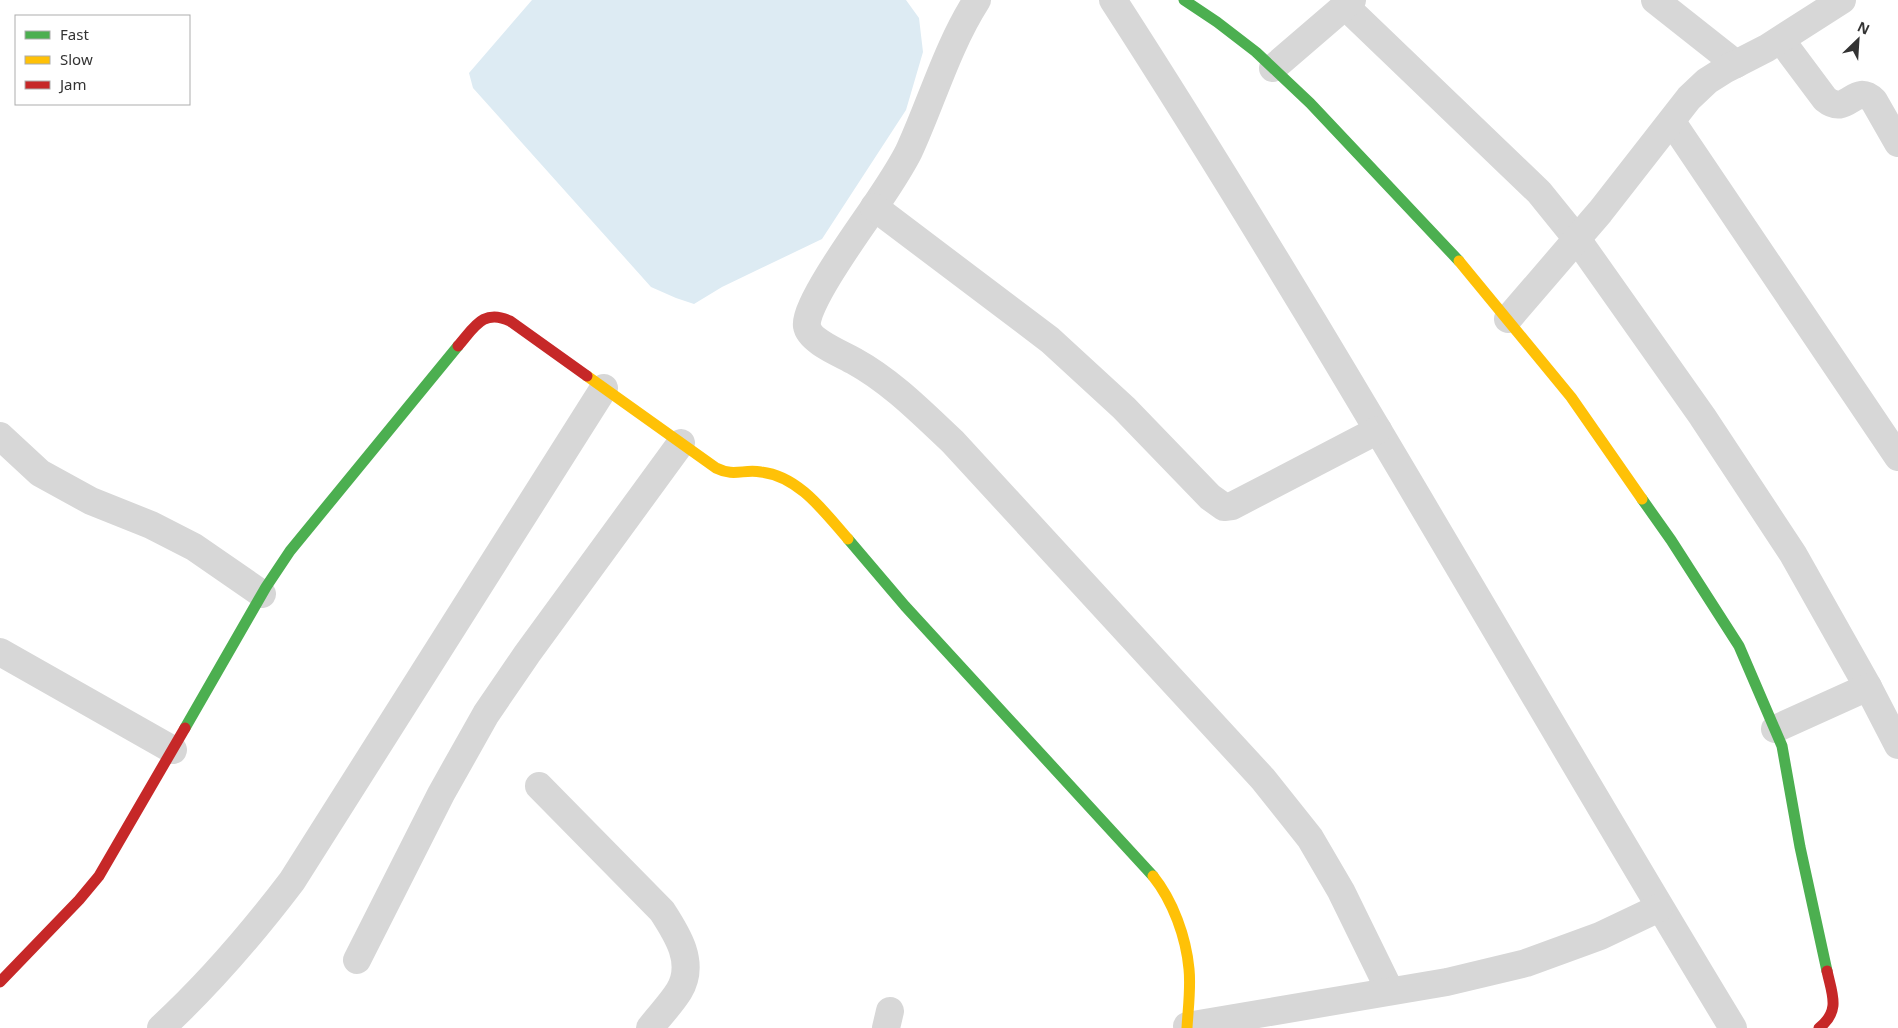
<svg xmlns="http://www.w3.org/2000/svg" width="1898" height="1028" font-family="'Noto Sans',sans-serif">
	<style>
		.water { fill: #ddebf3 }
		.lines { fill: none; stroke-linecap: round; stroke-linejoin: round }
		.street { stroke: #d7d7d7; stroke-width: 28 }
		.fast { stroke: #4caf50; stroke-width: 11 }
		.slow { stroke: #ffc107; stroke-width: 11 }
		.jam { stroke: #c62828; stroke-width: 11 }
	</style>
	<rect width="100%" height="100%" fill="#fff"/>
	<polygon class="water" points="532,0 906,0 919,18 923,52 906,110 822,239 722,287 694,304 676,298 651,287 473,88 469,73"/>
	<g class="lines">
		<g class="street">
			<path d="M977 0C947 47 932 101 909 151 899 171 885 191 873 209 860 228 803 307 807 326 809 341 842 354 854 361 892 382 922 413 953 442L1263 779 1310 838 1341 891 1390 991"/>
			<path d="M1113 0C1330 336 1525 686 1733 1028"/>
			<polyline points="1655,0 1736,64"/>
			<polyline points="1345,6 1539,192 1577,239 1702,416 1793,554 1868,687"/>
			<path d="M1781 40 1825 99C1848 118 1854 81 1874 101L1898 143"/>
			<polyline points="1273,68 1352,0"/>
			<polyline points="1672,122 1898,457"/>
			<polyline points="874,207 1050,340 1124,408 1210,497 1224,507 1232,506 1378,430"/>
			<polyline points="1508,319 1600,212 1689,98 1707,81 1726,69 1767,48 1842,0"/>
			<polyline points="0,436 40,473 91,501 151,525 194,547 262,594"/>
			<polyline points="0,652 173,750"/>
			<polyline points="1775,729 1868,687 1898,745"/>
			<path d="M539 786 662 911C677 934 696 963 679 991 671 1004 659 1016 650 1028"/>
			<polyline points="357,960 441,794 486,714 527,654 681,443"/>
			<polyline points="1187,1026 1447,982 1526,963 1600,936 1659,908"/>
			<path d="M161 1028C211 982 251 935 292 881L604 388"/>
			<polyline points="886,1028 890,1011"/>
		</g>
		<g class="fast">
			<polyline points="1184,0 1217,22 1256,52 1310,103 1459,261"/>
			<polyline points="1642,499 1671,540 1739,646 1782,746 1800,847 1827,971"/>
			<polyline points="848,539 905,606 1153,876"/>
			<polyline points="185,728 266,587 290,551 458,346"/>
		</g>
		<g class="slow">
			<polyline points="1459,261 1571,397 1642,499"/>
			<path d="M587 376 716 468C734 477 743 469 761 472 799 476 825 513 848 539"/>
			<path d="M1153 876C1173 901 1186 937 1189 969 1191 988 1188 1009 1187 1028"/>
		</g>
		<g class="jam">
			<path d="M458 346C474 328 483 308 510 321L587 376"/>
			<polyline points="0,982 79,900 99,876 185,728"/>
			<path d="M1819 1028C1841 1011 1832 994 1827 971"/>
		</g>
	</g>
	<rect x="15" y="15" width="175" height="90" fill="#ffffff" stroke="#adadad"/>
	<rect x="25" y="31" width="25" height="8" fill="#4caf50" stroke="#adadad"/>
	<text x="60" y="40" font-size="15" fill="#333333">Fast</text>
	<rect x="25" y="56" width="25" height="8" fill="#ffc107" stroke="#adadad"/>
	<text x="60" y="65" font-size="15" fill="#333333">Slow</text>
	<rect x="25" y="81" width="25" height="8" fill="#c62828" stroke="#adadad"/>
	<text x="60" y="90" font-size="15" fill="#333333">Jam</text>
	<g transform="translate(1858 40) rotate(25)" stroke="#ffffff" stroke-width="4" paint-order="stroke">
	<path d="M0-4L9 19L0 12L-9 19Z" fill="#333333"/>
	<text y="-8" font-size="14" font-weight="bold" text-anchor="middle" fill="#333333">N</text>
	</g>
</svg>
